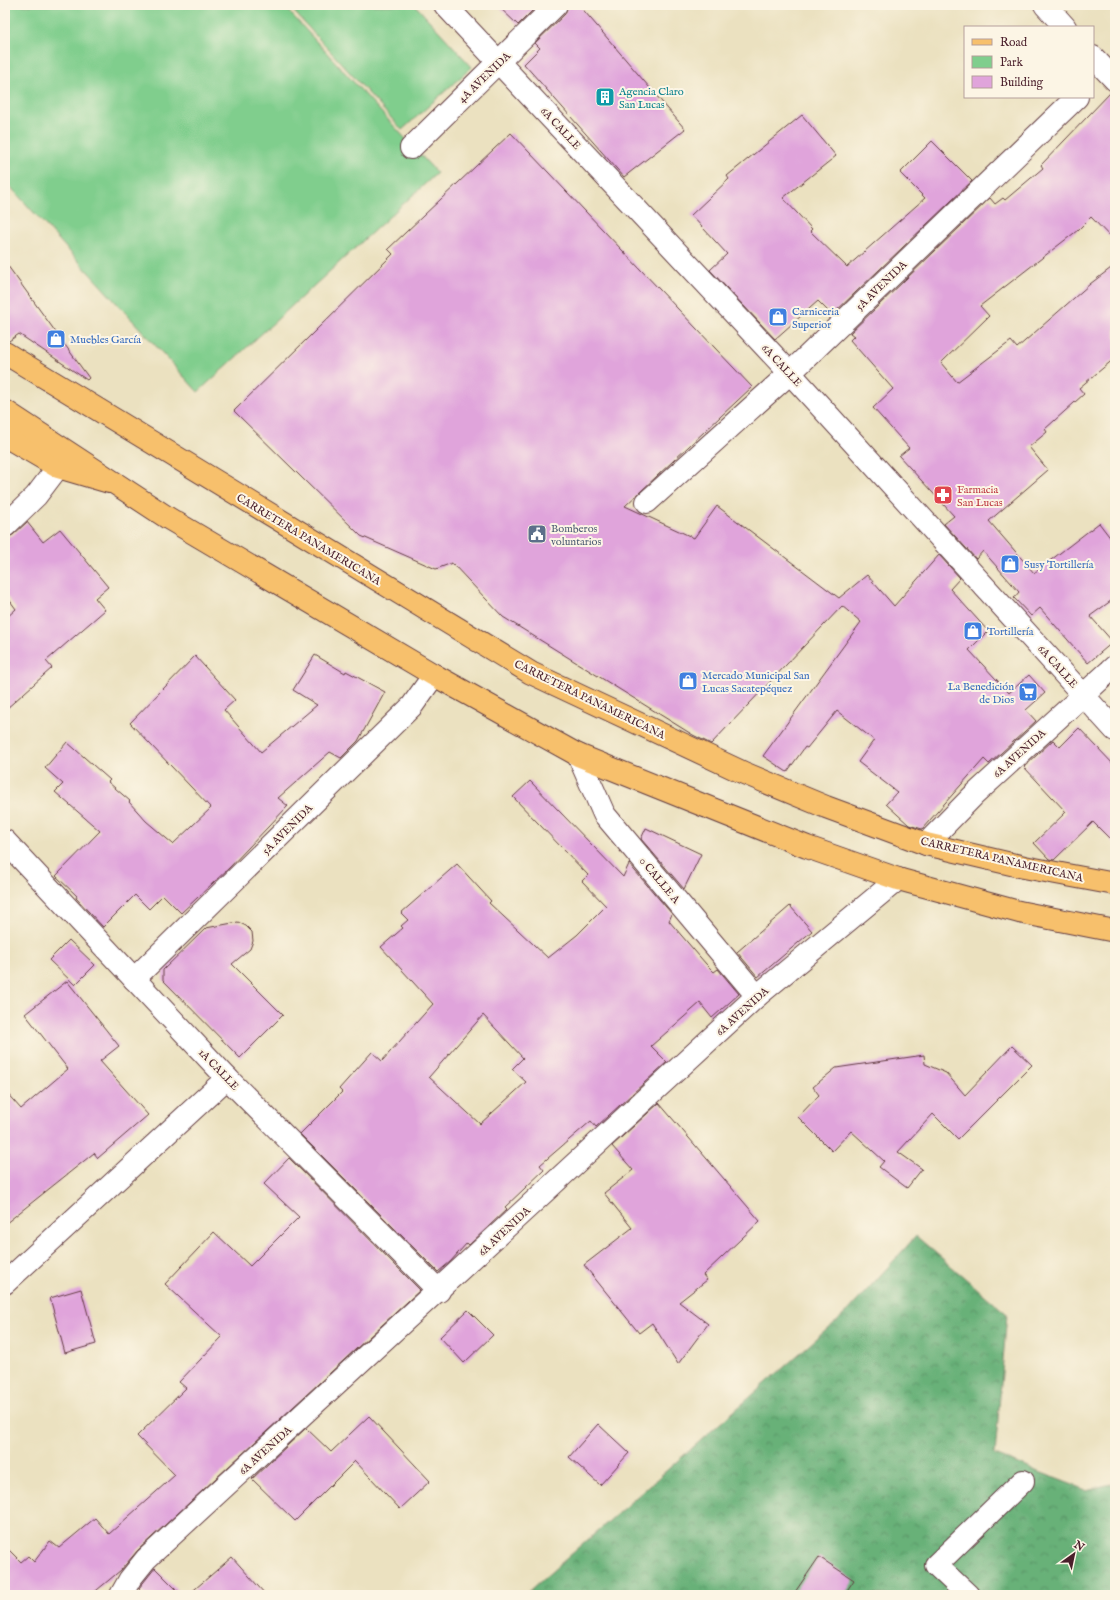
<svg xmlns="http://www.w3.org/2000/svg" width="1120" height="1600" font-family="'IM FELL English',serif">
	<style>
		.forest { fill: url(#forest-crowns); stroke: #596852 }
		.green { fill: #80ce8d; stroke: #65765c }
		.building { fill: #e0a4db; fill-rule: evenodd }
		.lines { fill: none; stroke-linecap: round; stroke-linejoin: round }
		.minor-casing { stroke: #623c41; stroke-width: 24 }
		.major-casing { stroke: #623c41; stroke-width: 24 }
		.highway-casing { stroke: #623c41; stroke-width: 24 }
		.minor { stroke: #fff; stroke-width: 22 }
		.major { stroke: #f7c06c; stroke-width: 22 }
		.highway { stroke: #f7c06c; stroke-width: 22 }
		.labels { text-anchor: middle; stroke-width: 4; stroke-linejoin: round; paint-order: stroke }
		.street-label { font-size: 11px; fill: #4a1f2b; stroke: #fcf5e5 }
		.culture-label { font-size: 11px; fill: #0d838f; stroke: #fcf5e5; text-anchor: start }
		.shop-label { font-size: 11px; fill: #366cbe; stroke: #fcf5e5; text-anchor: start }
		.health-label { font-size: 11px; fill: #be3a42; stroke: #fcf5e5; text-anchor: start }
		.service-label { font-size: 11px; fill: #4e5e75; stroke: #fcf5e5; text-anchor: start }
	</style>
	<defs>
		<pattern id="forest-crowns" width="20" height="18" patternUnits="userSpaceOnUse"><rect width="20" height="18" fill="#68b178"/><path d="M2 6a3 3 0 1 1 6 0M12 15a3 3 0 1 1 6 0" fill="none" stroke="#588f63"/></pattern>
	</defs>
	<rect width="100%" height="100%" fill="#fcf5e5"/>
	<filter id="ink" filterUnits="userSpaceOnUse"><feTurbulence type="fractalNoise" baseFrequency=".025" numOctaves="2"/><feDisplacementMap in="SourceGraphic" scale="8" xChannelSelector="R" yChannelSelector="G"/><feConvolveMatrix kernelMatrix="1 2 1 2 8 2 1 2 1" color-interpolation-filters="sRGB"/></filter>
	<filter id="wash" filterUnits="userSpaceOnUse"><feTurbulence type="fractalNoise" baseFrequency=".012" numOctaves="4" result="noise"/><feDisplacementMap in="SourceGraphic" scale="16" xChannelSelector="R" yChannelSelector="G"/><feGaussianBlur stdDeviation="0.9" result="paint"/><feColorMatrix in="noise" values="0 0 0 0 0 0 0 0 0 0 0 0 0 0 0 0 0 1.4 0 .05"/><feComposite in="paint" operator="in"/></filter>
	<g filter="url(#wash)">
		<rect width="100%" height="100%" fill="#ebe1c0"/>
		<polygon class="forest" points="916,1236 1007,1314 995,1455 1086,1490 1115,1483 1115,1595 525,1595 849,1310"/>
		<g class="green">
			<polygon points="5,5 283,5 437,173 198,392 5,181"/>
			<polygon points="288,5 415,5 472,67 402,130"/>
		</g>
		<g id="blocks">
			<g class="building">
				<polygon points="497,5 538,5 518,25"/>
				<polygon points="568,5 579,5 685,129 624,177 524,64 540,48 535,43 565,14"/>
				<polygon points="1111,92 1115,92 1115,242 1091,217 1078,230 980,306 989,316 941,363 957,382 1011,341 1017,348 1090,284 1115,265 1115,358 1079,388 1084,394 1045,429 1047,432 1029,447 1048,470 989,521 1034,573 1099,523 1115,544 1115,598 1090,616 1113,642 1088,663 1040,608 1031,616 1014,598 1019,592 983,551 976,559 944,524 954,516 899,456 909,448 873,408 893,389 850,340 854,336 850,333 990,198 995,204 1003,198 1005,200 1043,168 1041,165"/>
				<polygon points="802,115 836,156 783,198 812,229 810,231 847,267 925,198 900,173 932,141 972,181 832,315 818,301 775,339 710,270 727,254 691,215 729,179 727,176"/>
				<polygon points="511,133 752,387 625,506 694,538 717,506 839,598 867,575 894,606 939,555 960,578 950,589 988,631 969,650 1009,693 1029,675 1045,693 1026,710 1036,721 989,764 984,759 922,829 909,825 886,804 897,792 858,762 874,740 837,711 807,748 805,747 787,772 763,756 861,622 842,606 711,744 693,735 503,617 452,563 436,569 361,536 234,411 393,254 388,249"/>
				<polygon points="5,262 89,378 87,380 19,334 9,341 5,341"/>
				<polygon points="27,522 43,542 60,529 108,587 95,598 105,610 46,661 52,668 5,710 5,619 16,609 5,594 5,538 13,535"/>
				<polygon points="315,655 345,673 346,671 385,692 358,741 341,758 330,752 278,798 288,806 229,868 181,913 163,895 149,909 135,895 103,927 76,898 77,896 56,876 100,831 55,792 63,784 45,768 67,742 110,780 108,782 130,801 129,802 146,821 173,844 211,808 130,723 195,656 235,700 224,710 261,752 317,705 293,690"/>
				<polygon points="1079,728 1115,766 1115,844 1093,822 1054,860 1049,859 1034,843 1066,812 1024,767 1053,740 1060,747"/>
				<path d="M530 781 623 877 629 864 672 914 669 921 706 964 714 972 718 969 739 994 712 1018 700 1003 651 1046 667 1062 596 1127 591 1121 540 1165 544 1170 505 1207 507 1209 469 1245 467 1243 450 1262 438 1272 300 1134 342 1092 339 1089 372 1052 382 1061 433 1004 381 947 403 928 401 926 408 920 401 913 457 864 491 901 489 903 548 958 577 935 606 906 582 881 588 875 513 797ZM483 1015 523 1058 512 1069 526 1082 480 1124 429 1077Z"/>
				<polygon points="646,828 701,854 684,889 641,839"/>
				<polygon points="790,906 812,931 758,977 737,952"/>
				<polygon points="238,922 246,926 252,932 253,941 250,949 232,964 283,1015 240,1058 163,980 163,970 206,928"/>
				<polygon points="69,940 95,965 75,985 49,960"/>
				<polygon points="67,981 119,1046 100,1061 148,1115 98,1158 94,1153 5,1224 5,1091 21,1109 68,1069 25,1014"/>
				<polygon points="1012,1046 1032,1065 958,1139 933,1114 898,1152 922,1169 907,1188 879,1167 884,1161 851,1131 832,1151 798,1117 819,1095 813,1087 836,1068 924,1055 925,1064 946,1073 965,1095"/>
				<polygon points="659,1103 760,1221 703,1275 707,1280 679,1302 708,1324 678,1364 652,1323 639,1333 584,1265 632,1228 604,1193 633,1170 612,1146"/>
				<polygon points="289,1158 420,1290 138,1550 121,1570 91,1595 5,1595 5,1546 21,1562 28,1556 34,1562 50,1541 59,1548 95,1518 109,1534 175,1475 137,1436 186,1388 179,1382 222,1337 165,1284 214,1232 250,1266 299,1217 264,1184"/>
				<polygon points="81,1289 96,1344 65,1353 50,1298"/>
				<polygon points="468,1310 493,1335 464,1363 440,1337"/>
				<polygon points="369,1416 430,1481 400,1509 355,1461 295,1521 252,1479 306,1428 331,1452"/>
				<polygon points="598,1424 629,1453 600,1485 569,1457"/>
				<polygon points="232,1557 266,1595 188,1595"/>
				<polygon points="819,1557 854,1580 844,1595 793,1595"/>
				<polygon points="155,1568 182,1595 146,1595 139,1588"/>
			</g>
		</g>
	</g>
	<g filter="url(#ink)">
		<use href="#blocks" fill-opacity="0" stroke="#623c41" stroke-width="1"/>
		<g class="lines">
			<defs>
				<g id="minor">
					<polyline points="445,5 790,373 1115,730"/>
					<polyline points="1045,5 1065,27"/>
					<polyline points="1093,57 1115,80"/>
					<polyline points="411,148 556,5"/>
					<polyline points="647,502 790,373 1077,97"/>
					<polyline points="5,526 36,496 58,467"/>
					<polyline points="578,755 604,814 757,996"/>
					<polyline points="5,841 227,1078 439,1291"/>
					<polyline points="926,844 973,796 1115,666"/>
					<polyline points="134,979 412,706 434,675"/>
					<polyline points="5,1283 227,1078"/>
					<polyline points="121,1595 130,1579 146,1559 757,996 898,879"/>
					<polyline points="968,1595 936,1565 1023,1481"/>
				</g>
				<polyline id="major" points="5,436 58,467 109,482"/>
				<g id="highway">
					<polyline points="5,353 531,673 744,773 826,807 926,844 1024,867 1115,884"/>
					<polyline points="5,411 168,518 434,675 578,755 807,847 898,879 1019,912 1115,931"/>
				</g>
			</defs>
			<use href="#minor" class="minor-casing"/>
			<use href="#major" class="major-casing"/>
			<use href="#highway" class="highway-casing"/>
			<use href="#minor" class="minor"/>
			<use href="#major" class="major"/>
			<use href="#highway" class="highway"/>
		</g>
	</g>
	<defs>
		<symbol id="building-square" viewBox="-11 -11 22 22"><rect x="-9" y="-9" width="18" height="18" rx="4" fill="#0f9aa8" stroke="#fcf5e5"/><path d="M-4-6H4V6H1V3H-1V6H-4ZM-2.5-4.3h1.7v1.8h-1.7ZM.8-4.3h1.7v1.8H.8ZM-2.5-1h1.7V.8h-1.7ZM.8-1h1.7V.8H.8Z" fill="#fff"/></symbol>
		<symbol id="shop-square" viewBox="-11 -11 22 22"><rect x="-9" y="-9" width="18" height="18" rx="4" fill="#3f7fe0" stroke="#fcf5e5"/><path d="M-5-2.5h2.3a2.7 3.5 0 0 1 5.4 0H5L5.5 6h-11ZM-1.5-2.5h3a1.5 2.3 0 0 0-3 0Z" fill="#fff"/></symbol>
		<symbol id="pharmacy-square" viewBox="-11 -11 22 22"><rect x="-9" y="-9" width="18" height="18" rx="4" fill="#e0444e" stroke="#fcf5e5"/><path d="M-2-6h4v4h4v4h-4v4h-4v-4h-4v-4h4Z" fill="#fff"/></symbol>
		<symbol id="civic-square" viewBox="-11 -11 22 22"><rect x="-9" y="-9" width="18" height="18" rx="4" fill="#5c6f8a" stroke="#fcf5e5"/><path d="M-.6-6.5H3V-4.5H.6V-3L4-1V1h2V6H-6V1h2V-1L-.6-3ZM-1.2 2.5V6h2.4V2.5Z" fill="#fff"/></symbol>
		<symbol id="supermarket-square" viewBox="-11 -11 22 22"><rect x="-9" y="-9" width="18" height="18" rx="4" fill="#3f7fe0" stroke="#fcf5e5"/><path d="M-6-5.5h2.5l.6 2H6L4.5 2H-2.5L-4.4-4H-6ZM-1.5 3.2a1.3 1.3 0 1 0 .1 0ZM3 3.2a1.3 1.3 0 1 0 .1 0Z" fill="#fff"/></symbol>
	</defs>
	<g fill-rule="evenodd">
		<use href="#building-square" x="594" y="86" width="22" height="22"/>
		<use href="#shop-square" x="767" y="306" width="22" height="22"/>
		<use href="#shop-square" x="45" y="328" width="22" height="22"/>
		<use href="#pharmacy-square" x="932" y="484" width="22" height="22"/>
		<use href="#civic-square" x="526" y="523" width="22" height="22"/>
		<use href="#shop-square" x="999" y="553" width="22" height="22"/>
		<use href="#shop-square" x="962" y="620" width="22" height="22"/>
		<use href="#shop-square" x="677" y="670" width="22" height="22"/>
		<use href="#supermarket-square" x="1017" y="681" width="22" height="22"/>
	</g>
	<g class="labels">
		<g class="street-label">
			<text transform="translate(484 77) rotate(-44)" y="4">4A AVENIDA</text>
			<text transform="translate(561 128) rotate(47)" y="4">6A CALLE</text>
			<text transform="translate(881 285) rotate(-44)" y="4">5A AVENIDA</text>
			<text transform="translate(782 365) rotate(47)" y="4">6A CALLE</text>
			<text transform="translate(309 539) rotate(31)" y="4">CARRETERA PANAMERICANA</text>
			<text transform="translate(1058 666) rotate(48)" y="4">6A CALLE</text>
			<text transform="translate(590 699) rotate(26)" y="4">CARRETERA PANAMERICANA</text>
			<text transform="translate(1019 753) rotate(-42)" y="4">6A AVENIDA</text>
			<text transform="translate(287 829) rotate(-45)" y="4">5A AVENIDA</text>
			<text transform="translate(1002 859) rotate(13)" y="4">CARRETERA PANAMERICANA</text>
			<text transform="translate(660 880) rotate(50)" y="4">0 CALLE A</text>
			<text transform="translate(742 1011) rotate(-42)" y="4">6A AVENIDA</text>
			<text transform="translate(219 1069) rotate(46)" y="4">1A CALLE</text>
			<text transform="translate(504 1231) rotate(-43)" y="4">6A AVENIDA</text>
			<text transform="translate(265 1450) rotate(-42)" y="4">6A AVENIDA</text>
		</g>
		<g class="culture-label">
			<text x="619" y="95">Agencia Claro<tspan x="619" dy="13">San Lucas</tspan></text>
		</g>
		<g class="shop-label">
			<text x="792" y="315">Carniceria<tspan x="792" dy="13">Superior</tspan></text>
			<text x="70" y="343">Muebles García</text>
			<text x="1024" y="568">Susy Tortillería</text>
			<text x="987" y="635">Tortillería</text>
			<text x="702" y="679">Mercado Municipal San<tspan x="702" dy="13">Lucas Sacatepéquez</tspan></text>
			<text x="1014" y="690" text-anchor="end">La Benedición<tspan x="1014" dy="13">de Dios</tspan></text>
		</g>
		<g class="health-label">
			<text x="957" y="493">Farmacia<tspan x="957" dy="13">San Lucas</tspan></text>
		</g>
		<g class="service-label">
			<text x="551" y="532">Bomberos<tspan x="551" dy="13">voluntarios</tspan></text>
		</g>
	</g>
	<rect width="1120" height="1600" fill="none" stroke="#fcf5e5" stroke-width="20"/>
	<rect x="964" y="26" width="130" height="72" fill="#fcf5e5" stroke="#b59f9b"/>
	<rect x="972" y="39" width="20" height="6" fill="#f7c06c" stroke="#b59f9b"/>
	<text x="1000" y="46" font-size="12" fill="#4a1f2b">Road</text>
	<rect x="972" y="56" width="20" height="12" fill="#80ce8d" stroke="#b59f9b"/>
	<text x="1000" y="66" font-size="12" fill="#4a1f2b">Park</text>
	<rect x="972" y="76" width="20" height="12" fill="#e0a4db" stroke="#b59f9b"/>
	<text x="1000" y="86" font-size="12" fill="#4a1f2b">Building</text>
	<g transform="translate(1074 1554) rotate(33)" stroke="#fcf5e5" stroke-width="3" paint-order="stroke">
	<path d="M0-3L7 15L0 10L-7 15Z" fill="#4a1f2b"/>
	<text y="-6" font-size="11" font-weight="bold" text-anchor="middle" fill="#4a1f2b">N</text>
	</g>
</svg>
